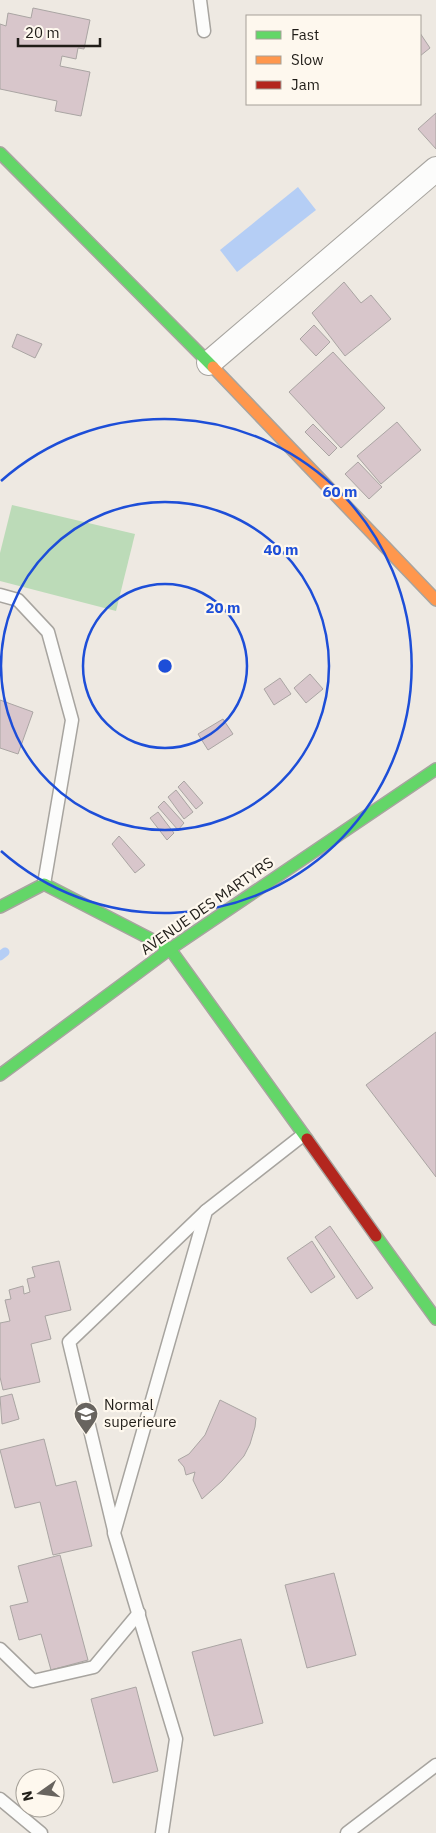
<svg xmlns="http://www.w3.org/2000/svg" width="436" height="1833" font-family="'IBM Plex Sans',sans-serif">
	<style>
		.green { fill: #bcdbb8 }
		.water { fill: #b5cef5 }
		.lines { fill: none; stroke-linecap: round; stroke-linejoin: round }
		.stream { stroke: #b5cef5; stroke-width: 9 }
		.building { fill: #d8c6cb; stroke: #aaa5a3 }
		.lane-casing { stroke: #a7a49f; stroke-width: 15 }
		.street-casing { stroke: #a7a49f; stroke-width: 26 }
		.fast-casing { stroke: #a7a49f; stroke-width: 14 }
		.slow-casing { stroke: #a7a49f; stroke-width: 14 }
		.jam-casing { stroke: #a7a49f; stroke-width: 14 }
		.lane { stroke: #fcfcfb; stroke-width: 12 }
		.street { stroke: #fcfcfb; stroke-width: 24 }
		.fast { stroke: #63d668; stroke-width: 11 }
		.slow { stroke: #ff974d; stroke-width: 11 }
		.jam { stroke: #b3261e; stroke-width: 11 }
		.ring { fill: none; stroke: #1d4ed8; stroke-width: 2.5 }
		.labels { text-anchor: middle; stroke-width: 4.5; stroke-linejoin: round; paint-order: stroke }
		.street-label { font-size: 15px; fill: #201d18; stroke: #fef8ee }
		.poi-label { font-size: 15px; fill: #201d18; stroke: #fef8ee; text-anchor: start }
		.centre { fill: #1d4ed8; stroke: #fef8ee; stroke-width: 2.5 }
		.ring-label { font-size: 15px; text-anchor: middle; font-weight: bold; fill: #1d4ed8; stroke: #fef8ee; stroke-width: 4.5; stroke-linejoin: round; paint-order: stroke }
	</style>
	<rect width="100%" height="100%" fill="#eee9e2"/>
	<polygon class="green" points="12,505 135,534 116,611 0,581 0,553"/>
	<polygon class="water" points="298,187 316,210 237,272 220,250"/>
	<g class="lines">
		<polyline class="stream" points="0,956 5,952"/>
	</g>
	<g class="building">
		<polygon points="33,8 90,20 84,49 78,48 76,59 62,56 60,66 90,72 81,116 55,111 57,101 0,89 0,24 6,26 8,13 31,18"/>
		<polygon points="420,33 430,48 420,56"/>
		<polygon points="436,113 436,149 418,129"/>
		<polygon points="344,282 361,303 371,295 391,319 345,356 312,313"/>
		<polygon points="314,325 330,342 316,356 300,339"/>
		<polygon points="17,334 42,344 35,358 12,347"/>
		<polygon points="333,352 385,408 341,448 289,392"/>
		<polygon points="397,422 421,450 381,484 357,456"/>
		<polygon points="313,424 337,448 329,456 305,432"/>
		<polygon points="358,462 382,487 369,499 345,474"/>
		<polygon points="310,674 323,689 306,703 294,688"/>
		<polygon points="280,678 291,694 274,705 264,689"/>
		<polygon points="0,700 33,712 18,754 0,748"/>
		<polygon points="223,719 233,734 208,750 198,734"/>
		<polygon points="184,781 203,803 196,809 178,787"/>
		<polygon points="176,790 193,812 184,819 168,797"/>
		<polygon points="164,801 184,823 178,830 158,807"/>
		<polygon points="158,812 174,833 167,840 150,818"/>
		<polygon points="119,836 145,865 135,873 112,844"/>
		<polygon points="436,1032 436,1177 366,1085"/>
		<polygon points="330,1226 373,1288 357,1299 315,1237"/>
		<polygon points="312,1241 335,1277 311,1293 287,1258"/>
		<polygon points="59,1261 71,1310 45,1316 51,1339 31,1344 40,1382 3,1390 0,1377 0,1323 10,1321 5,1300 11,1299 9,1290 23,1286 24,1294 30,1292 27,1279 35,1277 32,1267"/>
		<polygon points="12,1394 19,1419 2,1424 0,1397"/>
		<polygon points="220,1400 256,1418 255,1427 250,1444 244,1456 222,1481 202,1499 193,1480 195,1472 186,1475 184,1467 178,1460 189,1454 205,1435"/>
		<polygon points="44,1439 56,1486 76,1481 92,1546 53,1555 40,1502 15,1508 0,1450"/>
		<polygon points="60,1555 88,1660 51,1670 41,1634 19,1640 10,1606 28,1602 18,1566"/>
		<polygon points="334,1573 356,1655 307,1668 285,1585"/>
		<polygon points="241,1639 263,1723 214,1736 192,1652"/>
		<polygon points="136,1687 158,1771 113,1783 91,1699"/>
	</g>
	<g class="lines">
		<defs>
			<g id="lane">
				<polyline points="200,0 204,31"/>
				<polyline points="0,595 18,600 48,632 72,720 44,884"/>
				<polyline points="114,1530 69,1342 206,1211"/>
				<polyline points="0,1649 33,1681 94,1667 139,1613"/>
				<polyline points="0,1799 41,1833"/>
				<polyline points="162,1833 176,1739 114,1533 206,1211 303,1135"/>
				<polyline points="347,1833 436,1765"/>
			</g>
			<polyline id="street" points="209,363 436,169"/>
			<g id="fast">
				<polyline points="0,153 213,367"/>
				<polyline points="0,907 44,884 170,949 307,1139"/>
				<polyline points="0,1075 170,949 436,769"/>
				<polyline points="376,1236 436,1319"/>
			</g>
			<polyline id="slow" points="213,367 436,600"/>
			<polyline id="jam" points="307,1139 376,1236"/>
		</defs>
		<use href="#lane" class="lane-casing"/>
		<use href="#street" class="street-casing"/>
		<use href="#fast" class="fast-casing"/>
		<use href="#slow" class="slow-casing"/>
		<use href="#jam" class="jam-casing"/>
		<use href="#lane" class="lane"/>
		<use href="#street" class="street"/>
		<use href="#fast" class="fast"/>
		<use href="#slow" class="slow"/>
		<use href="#jam" class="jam"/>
	</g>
	<g class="ring">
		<circle cx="165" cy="666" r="82"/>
		<circle cx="165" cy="666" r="164"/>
		<path d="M1 481A247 247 0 1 1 1 851"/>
	</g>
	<defs>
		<symbol id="school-pin" viewBox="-11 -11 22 30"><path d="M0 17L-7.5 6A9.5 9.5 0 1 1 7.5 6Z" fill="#68645f" stroke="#fef8ee"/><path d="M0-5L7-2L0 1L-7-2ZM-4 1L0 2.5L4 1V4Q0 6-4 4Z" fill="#fff"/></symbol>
	</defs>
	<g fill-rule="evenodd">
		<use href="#school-pin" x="72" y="1400" width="28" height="38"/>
	</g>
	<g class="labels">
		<g class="street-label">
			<text transform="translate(207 906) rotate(-35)" y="5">AVENUE DES MARTYRS</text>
		</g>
		<g class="poi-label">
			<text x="104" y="1410">Normal<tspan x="104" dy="17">superieure</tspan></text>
		</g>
	</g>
	<circle cx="165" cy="666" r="8" class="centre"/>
	<g class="ring-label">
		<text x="340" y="497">60 m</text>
		<text x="281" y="555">40 m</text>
		<text x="223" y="613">20 m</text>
	</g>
	<rect x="246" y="15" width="175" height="90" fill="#fef8ee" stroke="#a5a098"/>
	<rect x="256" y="31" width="25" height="8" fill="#63d668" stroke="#a5a098"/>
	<text x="291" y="40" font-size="15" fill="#201d18">Fast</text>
	<rect x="256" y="56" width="25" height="8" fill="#ff974d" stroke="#a5a098"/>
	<text x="291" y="65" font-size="15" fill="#201d18">Slow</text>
	<rect x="256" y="81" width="25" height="8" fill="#b3261e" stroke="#a5a098"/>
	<text x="291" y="90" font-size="15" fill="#201d18">Jam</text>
	<g transform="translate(40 1793) rotate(256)"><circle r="24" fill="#fef8ee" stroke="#a5a098"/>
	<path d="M0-4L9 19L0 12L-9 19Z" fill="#68645f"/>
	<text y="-8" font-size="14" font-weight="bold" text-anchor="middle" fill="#201d18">N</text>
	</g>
	<path d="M18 38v8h82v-8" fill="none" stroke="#201d18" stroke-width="2.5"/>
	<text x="25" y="38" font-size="15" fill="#201d18" stroke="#fef8ee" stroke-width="4" paint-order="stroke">20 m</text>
</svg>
